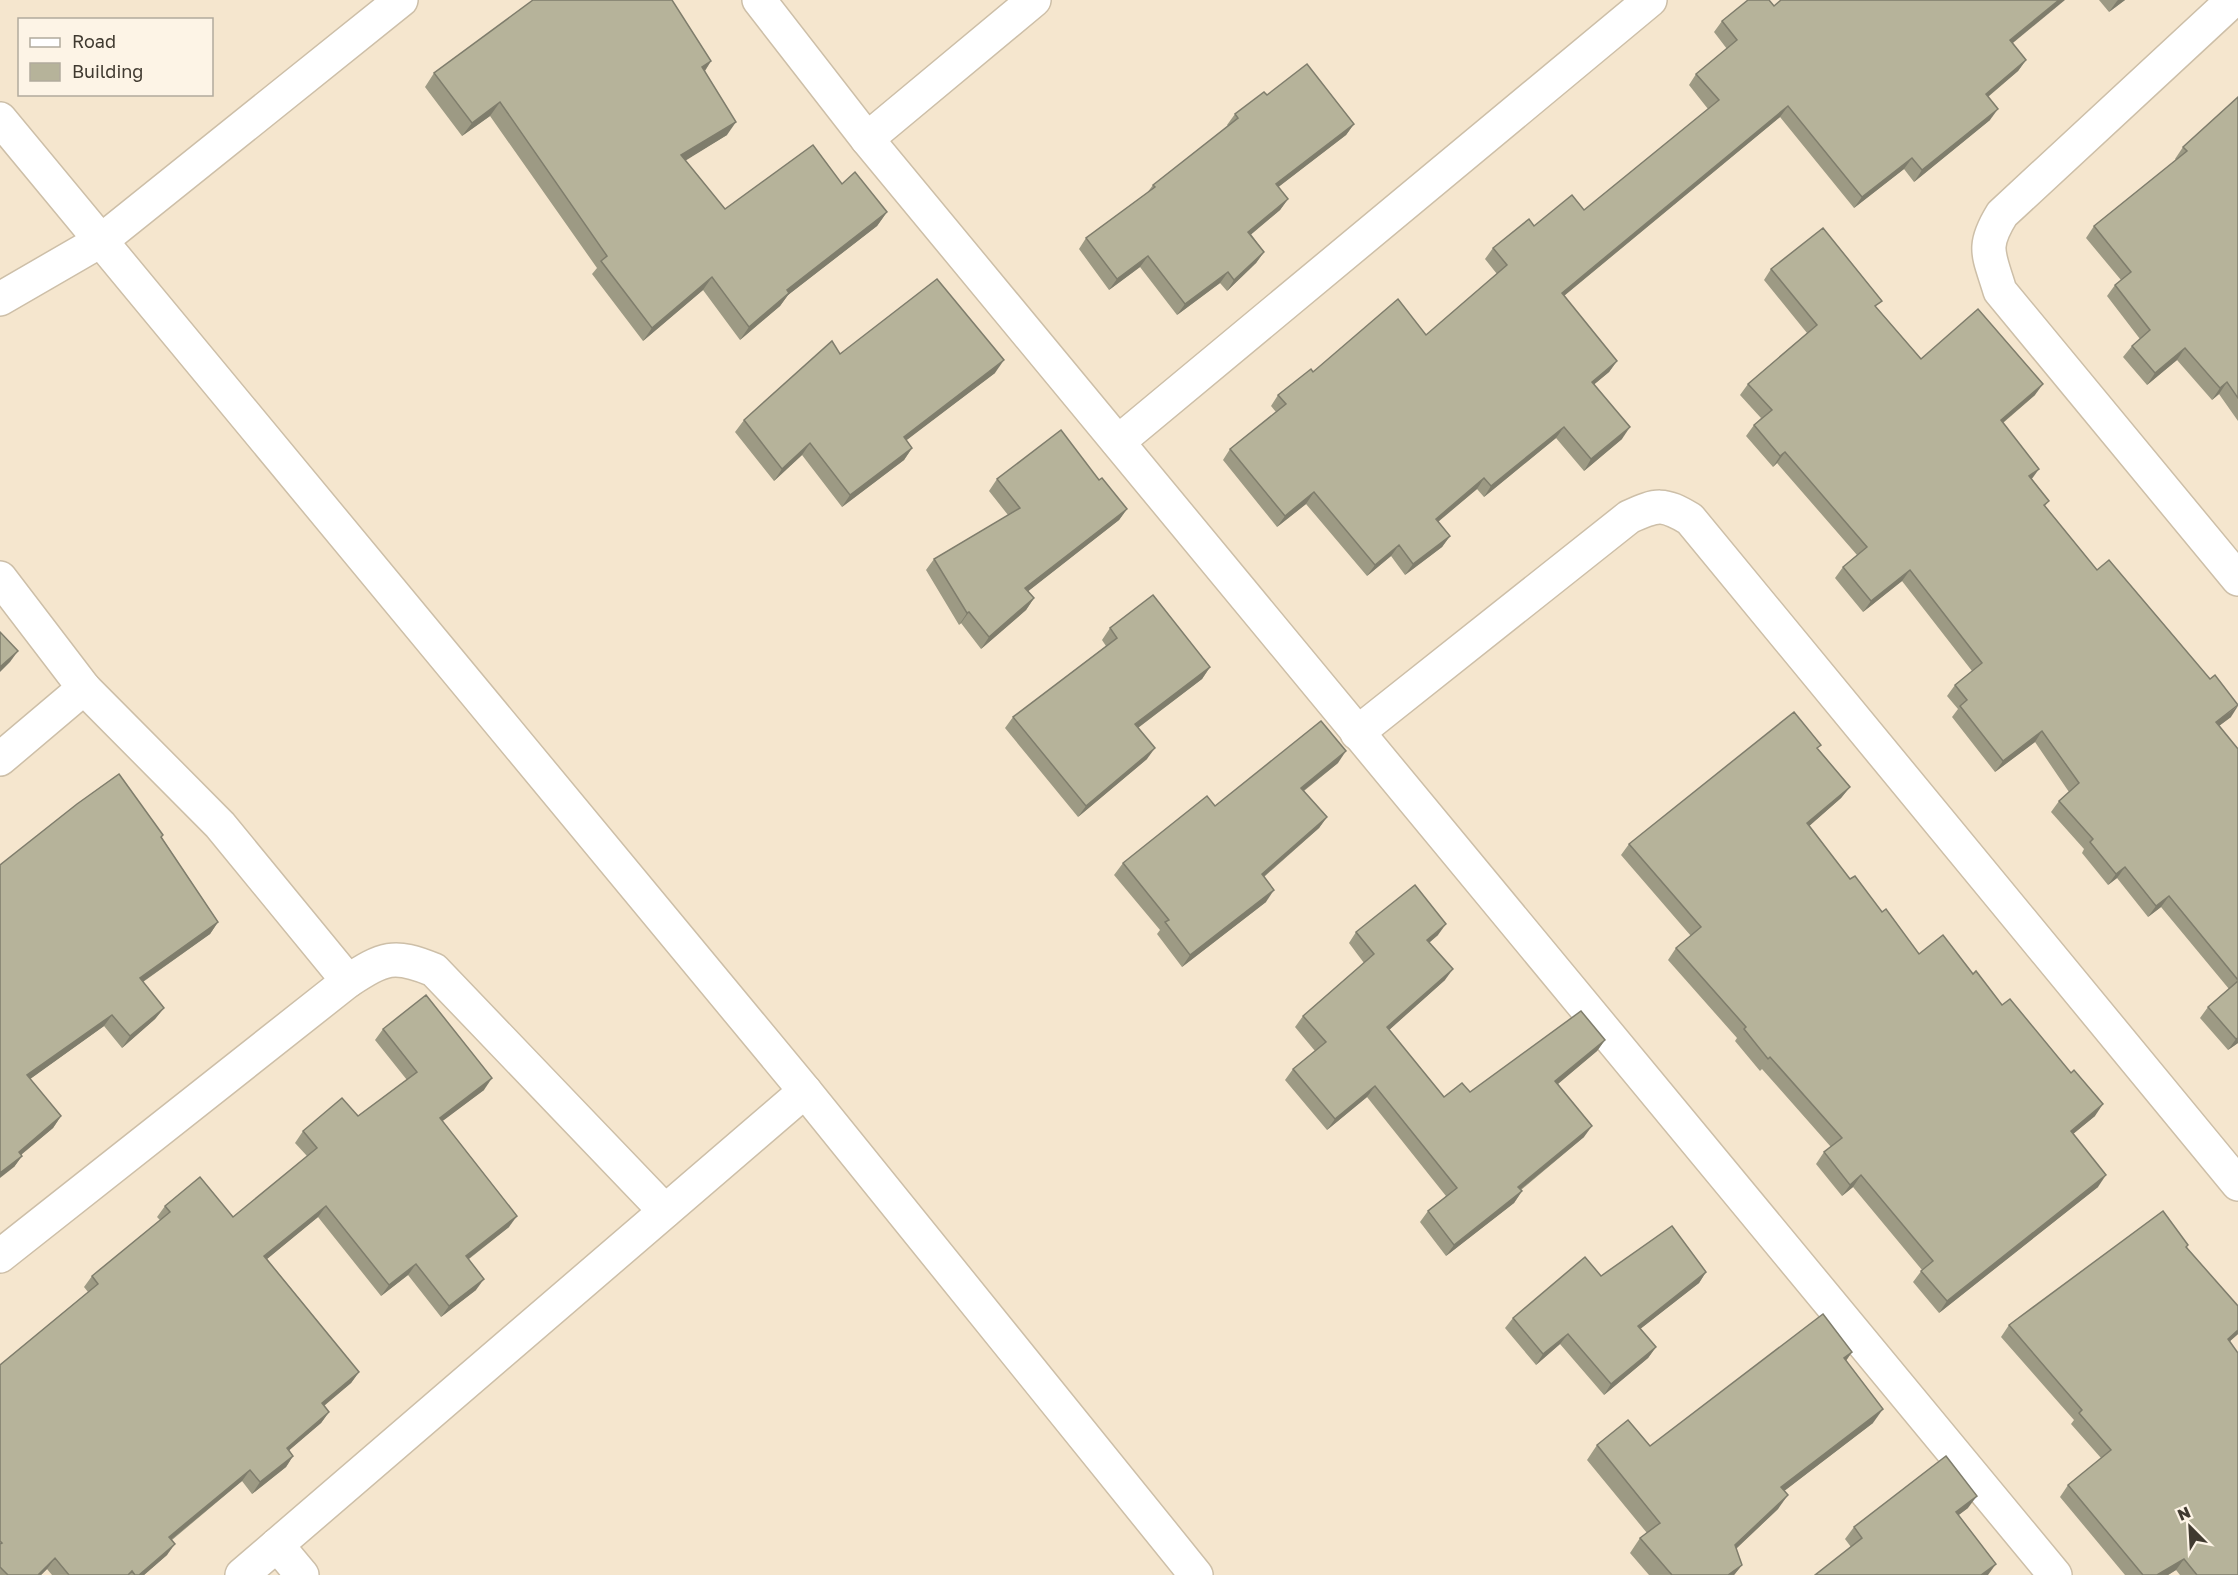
<svg xmlns="http://www.w3.org/2000/svg" width="2238" height="1575" font-family="'Golos Text',sans-serif">
	<style>
		.lines { fill: none; stroke-linecap: round; stroke-linejoin: round }
		.street-casing { stroke: #cdbfa8; stroke-width: 36 }
		.secondary-casing { stroke: #cdbfa8; stroke-width: 36 }
		.street { stroke: #fff; stroke-width: 33 }
		.secondary { stroke: #fff; stroke-width: 33 }
		.wall { fill: #9d9a84 }
		.shaded-wall { fill: #7f7d6c }
		.building { fill: #b6b39a; stroke: #7f7d6c; stroke-width: 1.5 }
	</style>
	<rect width="100%" height="100%" fill="#f5e6ce"/>
	<g class="lines">
		<defs>
			<g id="street">
				<polyline points="759,0 867,139 2055,1575"/>
				<path d="M2233 0 2002 214C1981 248 1989 254 2000 291L2238 579"/>
				<polyline points="867,139 1034,0"/>
				<polyline points="0,299 102,240 401,0"/>
				<polyline points="1118,442 1650,0"/>
				<polyline points="0,578 84,688 220,825 348,981"/>
				<path d="M1357 733 1629 517C1658 504 1663 503 1690 519L2238 1184"/>
				<polyline points="0,759 84,688"/>
				<path d="M0 1256 348 981C384 958 393 953 434 970L665 1211"/>
				<polyline points="277,1545 302,1575"/>
				<polyline points="242,1575 805,1091"/>
			</g>
			<polyline id="secondary" points="0,119 805,1091 1196,1575"/>
		</defs>
		<use href="#street" class="street-casing"/>
		<use href="#secondary" class="secondary-casing"/>
		<use href="#street" class="street"/>
		<use href="#secondary" class="secondary"/>
	</g>
	<g class="wall">
		<polygon points="2099,0 2125,0 2109,12"/>
		<polygon points="1774,6 2012,43 2026,60 2018,71 1988,97 1990,120 1914,182 1904,169 1854,208 1780,117 1564,296 1617,361 1609,372 1594,384 1622,439 1584,471 1556,438 1484,497 1477,489 1438,522 1450,536 1442,547 1405,575 1391,556 1367,576 1306,504 1277,527 1223,460 1230,449 1276,412 1271,406 1278,395 1313,372 1426,335 1497,274 1485,259 1493,248 1534,226 1584,210 1708,109 1689,85 1696,74 1727,49 1714,32 1722,21"/>
		<polygon points="711,61 705,71 727,135 685,160 725,209 842,184 887,212 877,226 788,295 780,306 740,340 703,290 643,341 592,274 597,268 490,116 462,136 425,87 434,73"/>
		<polygon points="1267,95 1354,124 1346,135 1278,187 1288,199 1280,210 1251,234 1264,252 1256,263 1227,291 1220,283 1177,315 1140,267 1109,290 1079,249 1086,238 1147,193 1153,185 1228,126 1227,125 1235,114"/>
		<polygon points="2238,97 2238,421 2219,394 2212,400 2177,360 2147,385 2123,357 2132,346 2140,339 2107,296 2115,285 2121,280 2086,238 2094,226 2176,160 2175,159 2183,147"/>
		<polygon points="1771,269 1877,308 1921,359 2035,395 2003,423 2032,479 2049,501 2045,506 2097,570 2231,717 2219,726 2238,749 2238,1043 2228,1050 2200,1018 2208,1007 2229,989 2161,907 2148,917 2117,878 2108,885 2082,853 2084,849 2051,812 2059,801 2069,792 2035,742 1995,772 1952,717 1958,709 1947,696 1955,685 1972,671 1902,581 1863,612 1835,578 1843,567 1857,555 1777,463 1773,467 1746,436 1754,425 1761,418 1740,395 1748,384 1807,333 1764,280"/>
		<polygon points="840,354 995,373 906,440 912,448 904,460 842,507 802,455 774,481 735,432 744,420"/>
		<polygon points="997,479 1099,480 1127,509 1119,520 1028,591 1034,598 1026,610 981,649 961,623 959,625 926,570 934,559 1008,515 989,491"/>
		<polygon points="1110,628 1210,667 1202,679 1138,728 1147,759 1078,817 1005,728 1013,717 1106,646 1102,640"/>
		<polygon points="1818,749 1850,787 1841,798 1809,826 1850,879 1882,912 1919,954 1973,974 2002,1005 2095,1116 2073,1134 2098,1187 1939,1313 1913,1282 1922,1270 1853,1187 1842,1196 1816,1164 1824,1152 1831,1147 1762,1069 1760,1071 1735,1041 1737,1038 1668,960 1676,948 1691,936 1621,855 1629,844"/>
		<polygon points="1338,763 1304,791 1327,817 1319,828 1264,877 1266,902 1182,967 1157,934 1160,930 1114,875 1123,863 1215,806"/>
		<polygon points="162,838 218,922 210,934 143,982 164,1008 155,1019 122,1048 104,1026 30,1079 61,1116 53,1128 21,1155 22,1156 14,1167 0,865"/>
		<polygon points="1356,932 1438,935 1429,943 1445,980 1389,1030 1444,1097 1470,1092 1605,1040 1597,1051 1558,1084 1584,1137 1521,1190 1522,1191 1514,1203 1446,1256 1420,1222 1428,1211 1446,1196 1367,1097 1327,1130 1285,1080 1293,1069 1315,1051 1295,1027 1303,1016 1364,963 1349,943"/>
		<polygon points="383,1029 484,1090 442,1121 509,1227 469,1259 476,1290 441,1317 408,1275 381,1296 318,1217 267,1259 359,1372 351,1383 324,1406 329,1412 321,1423 289,1450 293,1456 286,1467 252,1494 242,1481 172,1540 167,1555 144,1575 52,1575 47,1569 41,1575 0,1575 0,1365 88,1292 84,1287 92,1276 160,1220 157,1217 165,1206 233,1217 307,1156 295,1143 303,1131 358,1116 407,1080 375,1040"/>
		<polygon points="2187,1247 2238,1334 2230,1341 2238,1575 2180,1575 2176,1570 2168,1575 2125,1575 2060,1497 2068,1485 2101,1458 2071,1424 2074,1420 2001,1337 2009,1325"/>
		<polygon points="1706,1272 1699,1283 1640,1329 1656,1347 1648,1358 1604,1395 1560,1344 1536,1365 1505,1328 1513,1318 1601,1276"/>
		<polygon points="1852,1352 1846,1361 1873,1423 1784,1491 1778,1509 1736,1549 1742,1565 1734,1575 1649,1575 1630,1553 1640,1538 1647,1533 1587,1460 1597,1445 1650,1446"/>
		<polygon points="1968,1508 1958,1515 1851,1547 1845,1539 1854,1527"/>
	</g>
	<g class="shaded-wall">
		<polygon points="2059,0 2065,0 2002,52 2010,40"/>
		<polygon points="2118,0 2125,0 2109,12 2117,1"/>
		<polygon points="2026,60 2018,71 1978,105 1986,94"/>
		<polygon points="711,61 702,75 702,67"/>
		<polygon points="500,102 490,116 462,136 472,123"/>
		<polygon points="1788,106 1780,117 1554,304 1562,293"/>
		<polygon points="1998,109 1990,120 1914,182 1922,170"/>
		<polygon points="736,122 727,135 672,169 681,155"/>
		<polygon points="1354,124 1346,135 1268,195 1276,184"/>
		<polygon points="1912,158 1904,169 1854,208 1862,197"/>
		<polygon points="1288,199 1280,210 1241,243 1248,232"/>
		<polygon points="887,212 877,226 788,295 780,306 740,340 749,327 787,290"/>
		<polygon points="1264,252 1256,263 1227,291 1234,280"/>
		<polygon points="1148,256 1140,267 1109,290 1117,279"/>
		<polygon points="1228,272 1220,283 1177,315 1185,304"/>
		<polygon points="712,277 703,290 643,341 652,328"/>
		<polygon points="2185,348 2177,360 2147,385 2155,373"/>
		<polygon points="1004,360 995,373 895,449 904,437"/>
		<polygon points="1617,361 1609,372 1584,393 1592,382"/>
		<polygon points="2227,382 2219,394 2212,400 2220,388"/>
		<polygon points="2043,384 2035,395 1993,431 2001,420"/>
		<polygon points="1564,427 1556,438 1484,497 1491,486"/>
		<polygon points="1630,427 1622,439 1584,471 1591,459"/>
		<polygon points="810,443 802,455 774,481 782,469"/>
		<polygon points="912,448 904,460 842,507 850,495"/>
		<polygon points="1785,452 1777,463 1773,467 1780,456"/>
		<polygon points="2039,469 2031,480 2029,476"/>
		<polygon points="1484,478 1477,489 1428,530 1436,519"/>
		<polygon points="1314,492 1306,504 1277,527 1285,516"/>
		<polygon points="1127,509 1119,520 1017,600 1025,588"/>
		<polygon points="1450,536 1442,547 1405,575 1413,564"/>
		<polygon points="1399,545 1391,556 1367,576 1375,565"/>
		<polygon points="1910,570 1902,581 1863,612 1871,601"/>
		<polygon points="1034,598 1026,610 981,649 989,637"/>
		<polygon points="969,612 961,623 959,625 967,613"/>
		<polygon points="18,651 10,662 0,672 0,667"/>
		<polygon points="1210,667 1202,679 1127,736 1135,724"/>
		<polygon points="2238,706 2231,717 2208,734 2216,722"/>
		<polygon points="2042,731 2035,742 1995,772 2003,761"/>
		<polygon points="1155,748 1147,759 1078,817 1086,806"/>
		<polygon points="1346,751 1338,763 1293,799 1301,788"/>
		<polygon points="1850,787 1841,798 1799,835 1807,823"/>
		<polygon points="1327,817 1319,828 1253,886 1262,874"/>
		<polygon points="2125,867 2117,878 2108,885 2116,874"/>
		<polygon points="1274,890 1266,902 1182,967 1190,955"/>
		<polygon points="2169,896 2161,907 2148,917 2156,906"/>
		<polygon points="218,922 210,934 131,990 140,978"/>
		<polygon points="1446,924 1438,935 1419,951 1427,940"/>
		<polygon points="1453,969 1445,980 1379,1039 1387,1027"/>
		<polygon points="164,1008 155,1019 122,1048 130,1036"/>
		<polygon points="112,1015 104,1026 19,1087 27,1075"/>
		<polygon points="2238,1038 2238,1043 2228,1050 2236,1039"/>
		<polygon points="1605,1040 1597,1051 1547,1093 1555,1081"/>
		<polygon points="492,1078 484,1090 432,1129 440,1118"/>
		<polygon points="1375,1086 1367,1097 1327,1130 1335,1119"/>
		<polygon points="2103,1104 2095,1116 2062,1143 2071,1131"/>
		<polygon points="61,1116 53,1128 11,1163 19,1152"/>
		<polygon points="1592,1126 1584,1137 1510,1198 1518,1187"/>
		<polygon points="22,1156 14,1167 0,1178 0,1173"/>
		<polygon points="1861,1175 1853,1187 1842,1196 1850,1185"/>
		<polygon points="2106,1175 2098,1187 1939,1313 1947,1301"/>
		<polygon points="1522,1191 1514,1203 1446,1256 1454,1245"/>
		<polygon points="326,1206 318,1217 256,1268 264,1256"/>
		<polygon points="517,1216 509,1227 458,1267 466,1256"/>
		<polygon points="416,1264 408,1275 381,1296 389,1285"/>
		<polygon points="1706,1272 1699,1283 1630,1337 1638,1326"/>
		<polygon points="484,1279 476,1290 441,1317 449,1306"/>
		<polygon points="2238,1330 2238,1334 2220,1350 2228,1339"/>
		<polygon points="1568,1334 1560,1344 1536,1365 1543,1354"/>
		<polygon points="1656,1347 1648,1358 1604,1395 1611,1384"/>
		<polygon points="1852,1352 1842,1366 1844,1358"/>
		<polygon points="359,1372 351,1383 314,1414 322,1403"/>
		<polygon points="1883,1409 1873,1423 1771,1501 1781,1487"/>
		<polygon points="329,1412 321,1423 279,1459 287,1448"/>
		<polygon points="293,1456 286,1467 252,1494 260,1482"/>
		<polygon points="250,1470 242,1481 161,1548 169,1537"/>
		<polygon points="1788,1495 1778,1509 1725,1559 1735,1545"/>
		<polygon points="1977,1496 1968,1508 1947,1524 1956,1512"/>
		<polygon points="175,1544 167,1555 144,1575 139,1575"/>
		<polygon points="55,1558 47,1569 41,1575 38,1575"/>
		<polygon points="2184,1559 2176,1570 2168,1575 2157,1575"/>
		<polygon points="1996,1564 1988,1575 1981,1575"/>
		<polygon points="1742,1565 1734,1575 1728,1575"/>
	</g>
	<g class="building">
		<polygon points="533,0 672,0 711,61 702,67 736,122 681,155 725,209 813,145 842,184 855,172 887,212 787,290 789,293 749,327 712,277 652,328 601,261 607,256 500,102 472,123 434,73"/>
		<polygon points="1748,0 1769,0 1774,6 1781,0 2059,0 2010,40 2026,60 1986,94 1998,109 1922,170 1912,158 1862,197 1788,106 1562,293 1617,361 1592,382 1630,427 1591,459 1564,427 1491,486 1484,478 1436,519 1450,536 1413,564 1399,545 1375,565 1314,492 1285,516 1230,449 1286,404 1278,395 1311,369 1313,372 1398,299 1426,335 1507,265 1493,248 1529,219 1534,226 1572,195 1584,210 1719,100 1696,74 1737,40 1722,21"/>
		<polygon points="1307,64 1354,124 1276,184 1288,199 1248,232 1264,252 1234,280 1228,272 1185,304 1148,256 1117,279 1086,238 1155,187 1153,185 1238,118 1235,114 1264,92 1267,95"/>
		<polygon points="2238,97 2238,398 2227,382 2220,388 2185,348 2155,373 2132,346 2150,330 2115,285 2131,272 2094,226 2187,151 2183,147"/>
		<polygon points="1823,228 1882,301 1875,306 1921,359 1978,309 2043,384 2001,420 2039,469 2029,476 2049,501 2044,505 2097,570 2109,560 2210,679 2215,675 2238,705 2216,722 2238,749 2238,980 2169,896 2156,906 2125,867 2116,874 2090,842 2093,839 2059,801 2079,783 2042,731 2003,761 1960,706 1967,700 1955,685 1982,663 1910,570 1871,601 1843,567 1867,547 1785,452 1780,456 1754,425 1772,410 1748,384 1817,325 1771,269"/>
		<polygon points="937,279 1004,360 904,437 912,448 850,495 810,443 782,469 744,420 832,341 840,354"/>
		<polygon points="1061,430 1099,480 1102,478 1127,509 1025,588 1034,598 989,637 969,612 967,613 934,559 1020,508 997,479"/>
		<polygon points="1153,595 1210,667 1135,724 1155,748 1086,806 1013,717 1117,638 1110,628"/>
		<polygon points="0,632 18,651 0,667"/>
		<polygon points="1794,712 1821,745 1817,748 1850,787 1807,823 1850,879 1855,876 1882,912 1886,909 1919,954 1943,935 1973,974 1976,971 2002,1005 2010,999 2071,1073 2074,1070 2103,1104 2071,1131 2106,1175 1947,1301 1921,1271 1933,1261 1861,1175 1850,1185 1824,1152 1842,1138 1770,1057 1768,1059 1744,1029 1746,1027 1676,948 1701,927 1629,844"/>
		<polygon points="1321,721 1346,751 1301,788 1327,817 1262,874 1274,890 1190,955 1165,922 1169,920 1123,863 1207,796 1215,806"/>
		<polygon points="119,774 163,835 161,837 218,922 140,978 164,1008 130,1036 112,1015 27,1075 61,1116 19,1152 22,1156 0,1173 0,865 77,804"/>
		<polygon points="1415,885 1446,924 1427,940 1453,969 1387,1027 1444,1097 1462,1083 1470,1092 1581,1011 1605,1040 1555,1081 1592,1126 1518,1187 1522,1191 1454,1245 1428,1211 1457,1188 1375,1086 1335,1119 1293,1069 1326,1042 1303,1016 1374,954 1356,932"/>
		<polygon points="2238,981 2238,1038 2236,1039 2208,1007"/>
		<polygon points="426,995 492,1078 440,1118 517,1216 466,1256 484,1279 449,1306 416,1264 389,1285 326,1206 264,1256 359,1372 322,1403 329,1412 287,1448 293,1456 260,1482 250,1470 169,1537 175,1544 139,1575 135,1575 132,1571 128,1575 69,1575 55,1558 38,1575 8,1575 0,1567 0,1544 2,1543 0,1541 0,1365 98,1284 92,1276 170,1212 165,1206 200,1177 233,1217 317,1148 303,1131 342,1098 358,1116 417,1072 383,1029"/>
		<polygon points="2163,1211 2188,1245 2186,1247 2238,1306 2238,1330 2228,1339 2238,1353 2238,1575 2197,1575 2184,1559 2157,1575 2143,1575 2068,1485 2111,1450 2079,1413 2082,1410 2009,1325"/>
		<polygon points="1672,1226 1706,1272 1638,1326 1656,1347 1611,1384 1568,1334 1543,1354 1513,1318 1585,1257 1601,1276"/>
		<polygon points="1823,1314 1852,1352 1844,1358 1883,1409 1781,1487 1788,1495 1735,1545 1742,1565 1728,1575 1672,1575 1640,1538 1660,1523 1597,1445 1628,1420 1650,1446"/>
		<polygon points="1946,1456 1977,1496 1956,1512 1996,1564 1981,1575 1815,1575 1862,1538 1854,1527"/>
	</g>
	<rect x="18" y="18" width="195" height="78" fill="#fdf4e6" stroke="#b1aa9d" stroke-width="1.5"/>
	<rect x="30" y="38" width="30" height="9" fill="#ffffff" stroke="#b1aa9d" stroke-width="1.5"/>
	<text x="72" y="48" font-size="18" fill="#403a30">Road</text>
	<rect x="30" y="63" width="30" height="18" fill="#b6b39a" stroke="#b1aa9d" stroke-width="1.5"/>
	<text x="72" y="78" font-size="18" fill="#403a30">Building</text>
	<g transform="translate(2190 1527) rotate(336)" stroke="#fdf4e6" stroke-width="4.5" paint-order="stroke">
	<path d="M0-4.5L10 22L0 15L-10 22Z" fill="#403a30"/>
	<text y="-9" font-size="16" font-weight="bold" text-anchor="middle" fill="#403a30">N</text>
	</g>
</svg>
